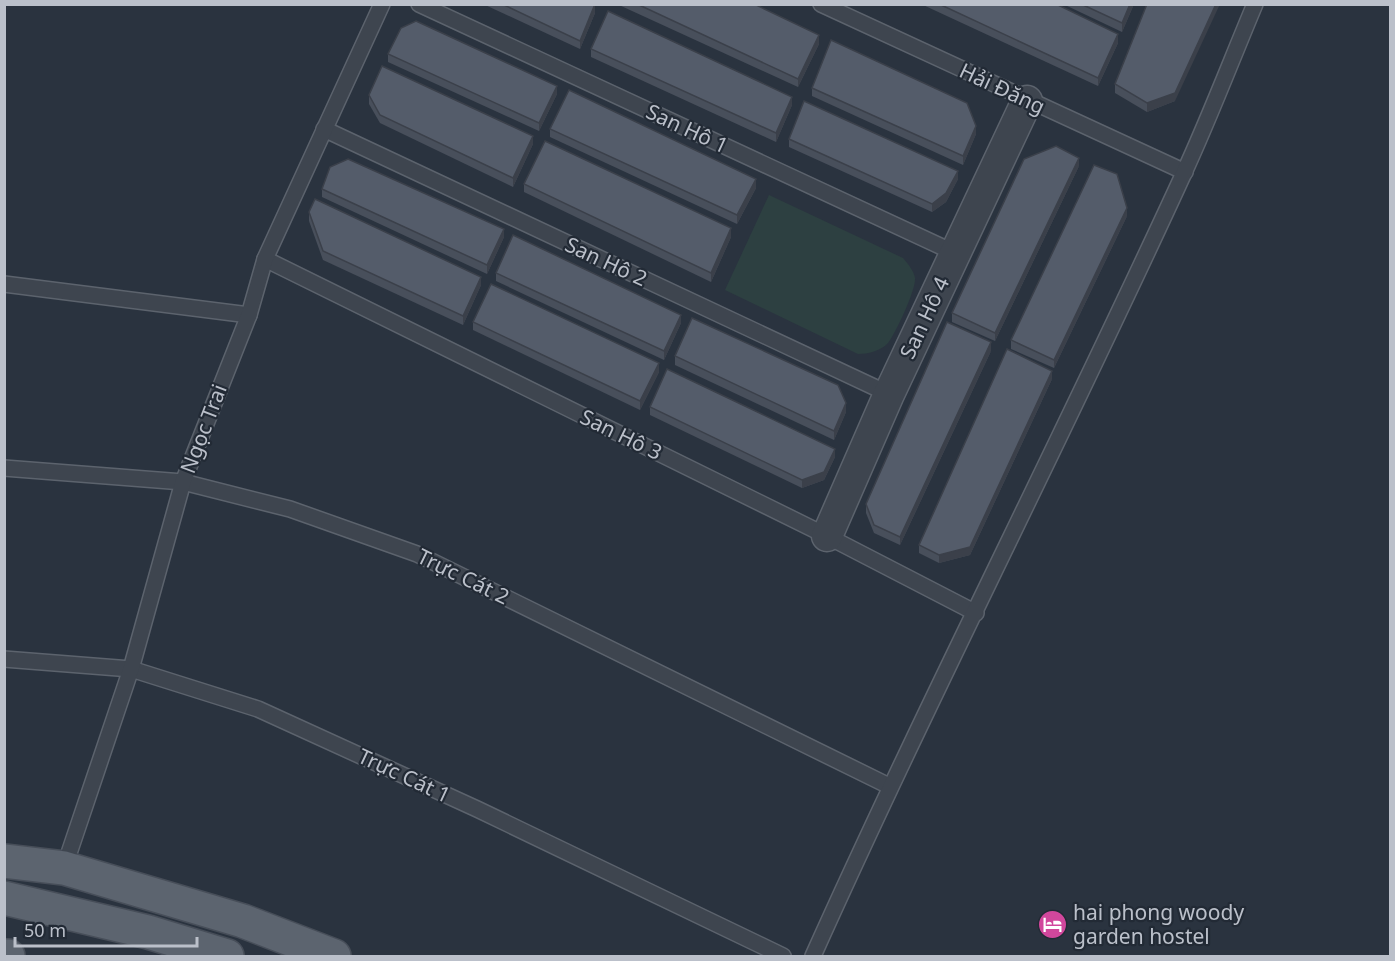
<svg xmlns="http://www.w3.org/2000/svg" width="1395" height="961" font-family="'Noto Sans',sans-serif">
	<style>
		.green { fill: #2d4041 }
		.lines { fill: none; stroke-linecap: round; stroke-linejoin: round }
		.lane-casing { stroke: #5c636d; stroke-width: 18 }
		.street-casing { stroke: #5c636d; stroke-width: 33 }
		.primary-casing { stroke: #474e59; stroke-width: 36 }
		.lane { stroke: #3e454f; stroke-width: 15 }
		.street { stroke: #3e454f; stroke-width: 30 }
		.primary { stroke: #5c646f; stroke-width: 33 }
		.wall { fill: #484f5b }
		.shaded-wall { fill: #3b404a }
		.building { fill: #545c6a; stroke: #3b404a; stroke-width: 1.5 }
		.labels { text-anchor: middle; stroke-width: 4.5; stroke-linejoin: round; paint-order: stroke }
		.street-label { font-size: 21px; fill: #bbc0ca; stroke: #222a35 }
		.poi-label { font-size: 21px; fill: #bbc0ca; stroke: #222a35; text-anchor: start }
	</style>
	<rect width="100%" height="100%" fill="#2a333f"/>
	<path class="green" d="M769 195 903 258C908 264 914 271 915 278 916 290 895 334 888 343 881 351 867 354 858 354L725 290Z"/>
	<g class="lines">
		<defs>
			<g id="lane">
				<polyline points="419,4 955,253"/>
				<polyline points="821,4 1185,172"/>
				<polyline points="324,129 889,394"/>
				<polyline points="265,259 827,536 976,613"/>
				<polyline points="4,284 249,315"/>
				<polyline points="4,468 183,482 290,509 417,554 889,786"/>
				<polyline points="4,659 131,669 258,709 477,809 783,956"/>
				<polyline points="64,868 131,669 183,482 249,315 265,259 382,4"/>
				<path d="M813 956C931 693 1063 437 1183 175 1209 119 1231 61 1255 4"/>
			</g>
			<polyline id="street" points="827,536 889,394 1027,101"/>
			<g id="primary">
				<polyline points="4,861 64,868 243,921 334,956"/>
				<polyline points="4,898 148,932 227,956"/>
				<polyline points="4,956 8,956"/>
			</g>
		</defs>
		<use href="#lane" class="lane-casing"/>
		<use href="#street" class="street-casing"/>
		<use href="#primary" class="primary-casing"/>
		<use href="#lane" class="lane"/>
		<use href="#street" class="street"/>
		<use href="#primary" class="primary"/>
	</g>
	<g class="wall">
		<polygon points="483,4 595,4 595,13 580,49"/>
		<polygon points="754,4 819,44 798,87 619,5"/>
		<polygon points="921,4 1056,4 1118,43 1098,86"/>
		<polygon points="1063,4 1134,4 1122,32"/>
		<polygon points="591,49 792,105 776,142 591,57"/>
		<polygon points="388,54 557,94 539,131 388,62"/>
		<polygon points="1115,84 1175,101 1147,112 1115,93"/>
		<polygon points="812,88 976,134 963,165 812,96"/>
		<polygon points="369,95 533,144 513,187 380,123 369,104"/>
		<polygon points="550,129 756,188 737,224 550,137"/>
		<polygon points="789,139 958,179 946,202 932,212 789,147"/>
		<polygon points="1079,166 995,341 952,322 952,313"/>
		<polygon points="524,184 731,237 711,282 524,192"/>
		<polygon points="322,189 504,237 487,274 322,197"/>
		<polygon points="309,212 481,285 463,325 323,260 309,221"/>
		<polygon points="1127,216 1054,368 1011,349 1011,340"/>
		<polygon points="496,273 681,323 664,360 496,281"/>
		<polygon points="473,322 659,372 640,410 473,330"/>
		<polygon points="991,351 900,545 874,533 866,513 866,504"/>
		<polygon points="675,356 846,412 834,440 675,365"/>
		<polygon points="1052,379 970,555 939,563 919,553 919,545"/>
		<polygon points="650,407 835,457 824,480 802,488 650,415"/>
	</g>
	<g class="shaded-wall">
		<polygon points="595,4 595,13 580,49 580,41"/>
		<polygon points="1130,4 1134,4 1122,32 1122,23"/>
		<polygon points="1216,4 1220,4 1175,101 1147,112 1147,103"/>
		<polygon points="1118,34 1118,43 1098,86 1098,78"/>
		<polygon points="819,35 819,44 798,87 798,79"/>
		<polygon points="557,86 557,94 539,131 539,123"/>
		<polygon points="792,97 792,105 776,142 776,133"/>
		<polygon points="976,126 976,134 963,165 963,156"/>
		<polygon points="533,136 533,144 513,187 513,178"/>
		<polygon points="1079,158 1079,166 995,341 995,333"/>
		<polygon points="958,171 958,179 946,202 932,212 932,204"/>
		<polygon points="756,179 756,188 737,224 737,215"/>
		<polygon points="1127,208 1127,216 1054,368 1054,360"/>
		<polygon points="731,228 731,237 711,282 711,273"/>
		<polygon points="504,229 504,237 487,274 487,265"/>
		<polygon points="481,277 481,285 463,325 463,316"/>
		<polygon points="681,315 681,323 664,360 664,351"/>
		<polygon points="991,342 991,351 900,545 900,537"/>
		<polygon points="659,363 659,372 640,410 640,401"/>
		<polygon points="1052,371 1052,379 970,555 939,563 939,555"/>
		<polygon points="846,403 846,412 834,440 834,431"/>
		<polygon points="835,449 835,457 824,480 802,488 802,480"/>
	</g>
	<g class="building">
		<polygon points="502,4 595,4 580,41"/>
		<polygon points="637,4 754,4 819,35 798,79"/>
		<polygon points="939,4 1056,4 1118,34 1098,78"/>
		<polygon points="1081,4 1130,4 1122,23"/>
		<polygon points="1147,4 1216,4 1175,93 1147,103 1115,84"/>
		<polygon points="608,11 792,97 776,133 591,49"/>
		<polygon points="416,21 557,86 539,123 388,54 401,28"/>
		<polygon points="831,40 967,103 976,126 963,156 812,88"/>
		<polygon points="382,66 533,136 513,178 380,115 369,95"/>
		<polygon points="569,90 756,179 737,215 550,129"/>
		<polygon points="804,101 958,171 946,193 932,204 789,139"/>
		<polygon points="545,141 731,228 711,273 524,184"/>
		<polygon points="1056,146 1079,158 995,333 952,313 1024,159"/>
		<polygon points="348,159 504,229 487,265 322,189 330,167"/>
		<polygon points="1094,165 1117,174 1127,208 1054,360 1011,340"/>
		<polygon points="315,199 481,277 463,316 323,251 309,212"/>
		<polygon points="513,235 681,315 664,351 496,273"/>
		<polygon points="491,284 659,363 640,401 473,322"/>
		<polygon points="692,318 838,385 846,403 834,431 675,356"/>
		<polygon points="947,322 991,342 900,537 874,525 866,504"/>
		<polygon points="1007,349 1052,371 970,547 939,555 919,545"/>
		<polygon points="667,369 835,449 824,472 802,480 650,407"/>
	</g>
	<defs>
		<symbol id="hotel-disc" viewBox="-11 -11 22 22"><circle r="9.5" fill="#d1479c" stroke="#222a35"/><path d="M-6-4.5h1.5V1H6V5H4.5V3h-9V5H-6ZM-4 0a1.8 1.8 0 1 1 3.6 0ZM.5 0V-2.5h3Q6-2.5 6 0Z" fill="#fff"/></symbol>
	</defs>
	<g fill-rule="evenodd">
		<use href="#hotel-disc" x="1036" y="908" width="33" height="33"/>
	</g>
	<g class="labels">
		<g class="street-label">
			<text transform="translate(1002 89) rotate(25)" y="7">Hải Đăng</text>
			<text transform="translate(687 129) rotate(25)" y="7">San Hô 1</text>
			<text transform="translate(606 262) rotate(25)" y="7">San Hô 2</text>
			<text transform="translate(925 318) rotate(-65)" y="7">San Hô 4</text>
			<text transform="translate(204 429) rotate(-69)" y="7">Ngọc Trai</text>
			<text transform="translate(621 435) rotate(26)" y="7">San Hô 3</text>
			<text transform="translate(463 577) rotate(26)" y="7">Trực Cát 2</text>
			<text transform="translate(404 776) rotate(25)" y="7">Trực Cát 1</text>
		</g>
		<g class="poi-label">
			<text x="1073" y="920">hai phong woody<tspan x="1073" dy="24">garden hostel</tspan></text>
		</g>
	</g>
	<rect width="1395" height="961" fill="none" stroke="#bbc0ca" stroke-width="12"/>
	<path d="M15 937v9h182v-9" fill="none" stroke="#bbc0ca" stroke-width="3"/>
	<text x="24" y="937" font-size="18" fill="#bbc0ca" stroke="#222a35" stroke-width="4.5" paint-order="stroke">50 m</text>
</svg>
